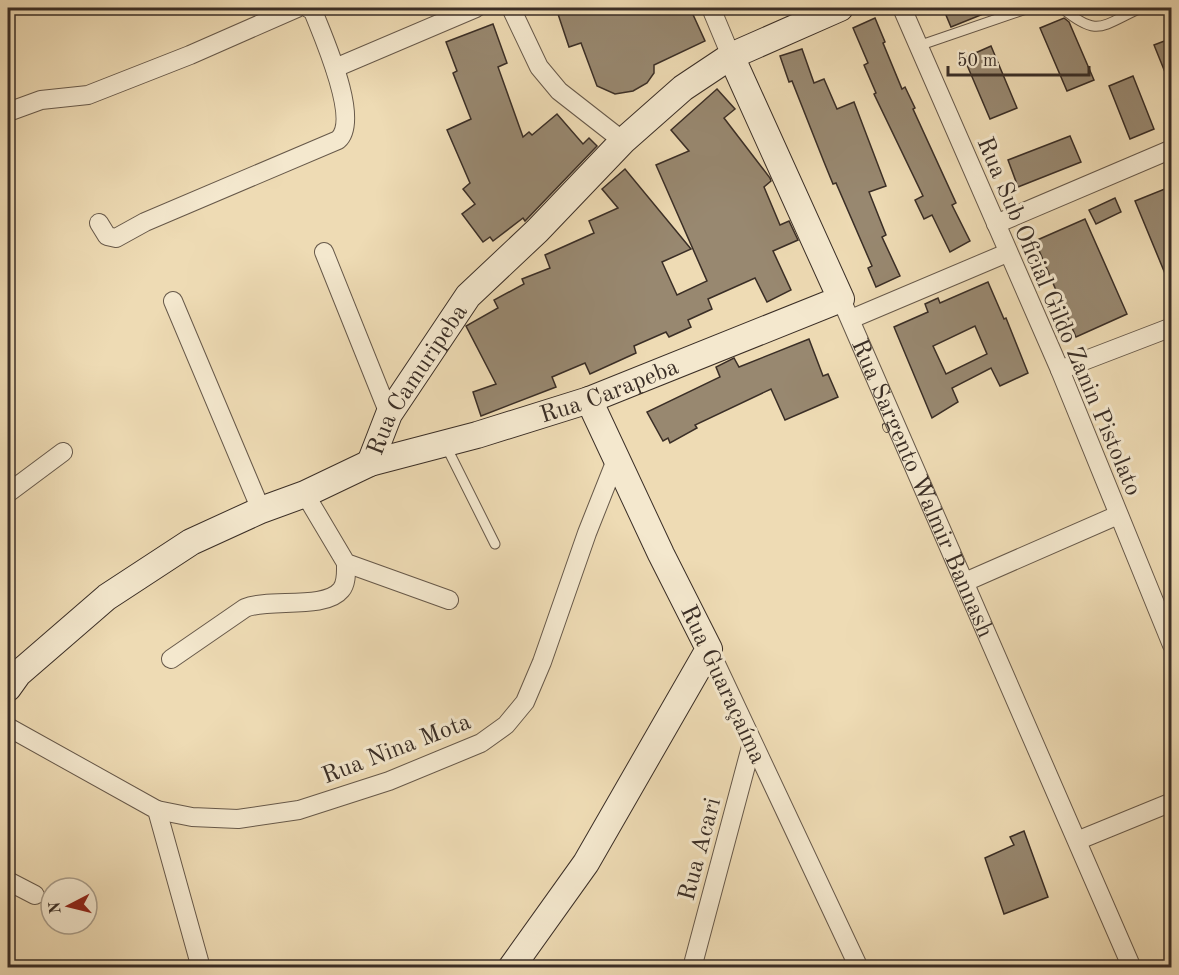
<svg xmlns="http://www.w3.org/2000/svg" width="1179" height="975" font-family="'Old Standard TT',serif">
	<style>
		.building { fill: #988870; stroke: #3a2e26; stroke-width: 1.5; fill-rule: evenodd }
		.lines { fill: none; stroke-linecap: round; stroke-linejoin: round }
		.lane-casing { stroke: #67594a; stroke-width: 11 }
		.street-casing { stroke: #67594a; stroke-width: 20 }
		.secondary-casing { stroke: #3a2e26; stroke-width: 28 }
		.lane { stroke: #f4e8ce; stroke-width: 9 }
		.street { stroke: #f4e8ce; stroke-width: 18 }
		.secondary { stroke: #f4e8ce; stroke-width: 26 }
		.labels { text-anchor: middle; stroke-width: 6; stroke-linejoin: round; paint-order: stroke }
		.street-label { font-size: 24px; fill: #3a2e26; stroke: #f4e8ce }
	</style>
	<rect width="100%" height="100%" fill="#eedbb4"/>
	<filter id="stains"><feTurbulence type="fractalNoise" baseFrequency=".00333" numOctaves="4"/><feColorMatrix values="0 0 0 0 .2 0 0 0 0 .09 0 0 0 0 .02 0 0 0 .5 -.17"/></filter>
	<radialGradient id="worn" r=".72"><stop offset=".6" stop-color="#630" stop-opacity="0"/><stop offset="1" stop-color="#630" stop-opacity=".3"/></radialGradient>
	<g class="building">
		<polygon points="556,8 690,8 705,41 654,65 654,73 647,83 633,91 615,94 597,86 581,43 569,47"/>
		<polygon points="943,8 998,8 951,27"/>
		<polygon points="875,18 885,42 883,43 902,89 905,87 915,108 913,109 956,203 952,205 970,241 950,252 932,215 924,219 915,200 923,196 874,94 876,93 864,65 868,63 853,28"/>
		<polygon points="1064,18 1069,22 1094,80 1067,91 1040,28"/>
		<polygon points="493,24 507,63 498,67 523,137 529,132 532,135 557,114 583,144 589,138 597,146 525,221 523,218 493,241 490,237 483,242 462,214 475,204 463,189 470,183 447,130 471,119 453,73 457,71 446,42"/>
		<polygon points="1172,38 1172,87 1171,87 1154,45"/>
		<polygon points="991,46 1017,108 990,119 964,58"/>
		<polygon points="802,49 814,83 824,79 837,109 854,102 886,186 869,192 886,235 882,237 900,276 876,287 868,268 872,266 836,183 833,184 824,162 792,81 789,82 780,56"/>
		<polygon points="1133,76 1154,129 1130,139 1109,86"/>
		<polygon points="717,89 735,109 724,118 770,178 771,181 764,187 780,225 789,221 798,240 773,251 791,290 767,302 755,278 708,299 712,309 688,320 691,327 669,337 666,332 634,346 636,353 590,374 585,363 552,377 556,387 481,416 473,392 496,384 466,326 498,308 494,300 524,284 522,279 550,268 545,255 594,233 589,221 618,208 602,189 625,169 691,249 662,262 677,295 707,281 656,165 689,151 671,130"/>
		<polygon points="1070,136 1081,162 1018,187 1008,160"/>
		<polygon points="1172,186 1172,288 1171,288 1135,201"/>
		<polygon points="1115,198 1121,212 1096,224 1089,210"/>
		<polygon points="1085,219 1127,314 1076,337 1035,241"/>
		<path d="M988 282 1004 319 1006 318 1028 373 1000 386 991 368 952 388 958 402 932 418 894 327 928 312 925 304 938 298 940 303ZM975 326 987 354 946 374 933 346Z"/>
		<polygon points="809,339 823,376 828,374 838,397 785,420 771,389 695,425 697,428 670,443 668,438 663,441 647,412 720,377 716,367 734,358 739,367"/>
		<polygon points="1024,831 1048,897 1004,914 985,858 1014,845 1010,837"/>
	</g>
	<g class="lines">
		<defs>
			<g id="lane">
				<path d="M1062 8C1098 38 1101 26 1141 8"/>
				<polyline points="918,46 1029,8"/>
				<polyline points="445,444 495,544"/>
			</g>
			<g id="street">
				<polyline points="511,8 539,67 559,91 623,141"/>
				<polyline points="711,8 731,56"/>
				<polyline points="902,8 1060,370 1172,645"/>
				<polyline points="335,68 476,8"/>
				<polyline points="8,112 41,100 88,95 190,55 297,8"/>
				<path d="M99 223 107 236 116 238 145 222 338 140C361 120 323 37 313 11L308 8"/>
				<polyline points="996,224 1172,149"/>
				<polyline points="324,252 389,414"/>
				<path id="s1" d="M841 299 1132 968"/>
				<polyline points="173,301 261,510"/>
				<polyline points="851,319 1007,253"/>
				<polyline points="1060,370 1172,327"/>
				<polyline points="8,493 63,452"/>
				<polyline points="305,494 346,563 449,600"/>
				<polyline points="965,582 1118,515"/>
				<polyline points="709,649 859,968"/>
				<path d="M171 659 245 608C269 598 325 610 341 590 347 583 346 571 346 563"/>
				<polyline points="8,727 157,810 201,968"/>
				<polyline points="157,810 192,817 238,819 299,810 389,781 481,743 506,725 525,702 542,662 587,533 616,460"/>
				<polyline points="1079,840 1172,802"/>
				<polyline points="8,881 35,895"/>
				<polyline points="692,968 752,743"/>
			</g>
			<g id="secondary">
				<path id="s2" d="M370 463 389 414 468 296 537 231 623 141 683 88 731 56 840 8"/>
				<path id="s3" d="M8 688 18 674 107 597 191 542 261 510 305 494 370 463 477 435 589 400 841 299 731 56"/>
				<polyline points="511,968 586,863 709,649 661,554 589,400"/>
			</g>
		</defs>
		<use href="#lane" class="lane-casing"/>
		<use href="#street" class="street-casing"/>
		<use href="#secondary" class="secondary-casing"/>
		<use href="#lane" class="lane"/>
		<use href="#street" class="street"/>
		<use href="#secondary" class="secondary"/>
	</g>
	<g class="labels">
		<g class="street-label">
			<text transform="translate(1060 316) rotate(67)" y="8">Rua Sub Oficial Gildo Zanin Pistolato</text>
			<text dy="8" stroke="none"><textPath href="#s2" startOffset="96">Rua Camuripeba</textPath></text>
			<text dy="8" stroke="none"><textPath href="#s3" startOffset="681">Rua Carapeba</textPath></text>
			<text dy="8" stroke="none"><textPath href="#s1" startOffset="206">Rua Sargento Walmir Bannash</textPath></text>
			<text transform="translate(724 684) rotate(65)" y="8">Rua Guaraçaíma</text>
			<text transform="translate(396 748) rotate(-21)" y="8">Rua Nina Mota</text>
			<text transform="translate(699 849) rotate(-75)" y="8">Rua Acari</text>
		</g>
	</g>
	<rect width="1179" height="975" fill="none" stroke="#eedbb4" stroke-width="30"/>
	<rect x="9" y="9" width="1161" height="957" fill="none" stroke="#3a2e26" stroke-width="3"/>
	<rect x="15" y="15" width="1149" height="945" fill="none" stroke="#3a2e26" stroke-width="1.5"/>
	<g transform="translate(69 906) rotate(263)"><circle r="28" fill="#f4e8ce" stroke="#aa9e8b" stroke-width="1.5"/>
	<path d="M0-4.5L10 22L0 15L-10 22Z" fill="#8f2418"/>
	<text y="-9" font-size="16" font-weight="bold" text-anchor="middle" fill="#3a2e26">N</text>
	</g>
	<path d="M948 66v9h141v-9" fill="none" stroke="#3a2e26" stroke-width="3"/>
	<text x="957" y="66" font-size="18" fill="#3a2e26" stroke="#f4e8ce" stroke-width="4.5" paint-order="stroke">50 m</text>
	<rect width="100%" height="100%" filter="url(#stains)"/>
	<rect width="100%" height="100%" fill="url(#worn)"/>
</svg>
